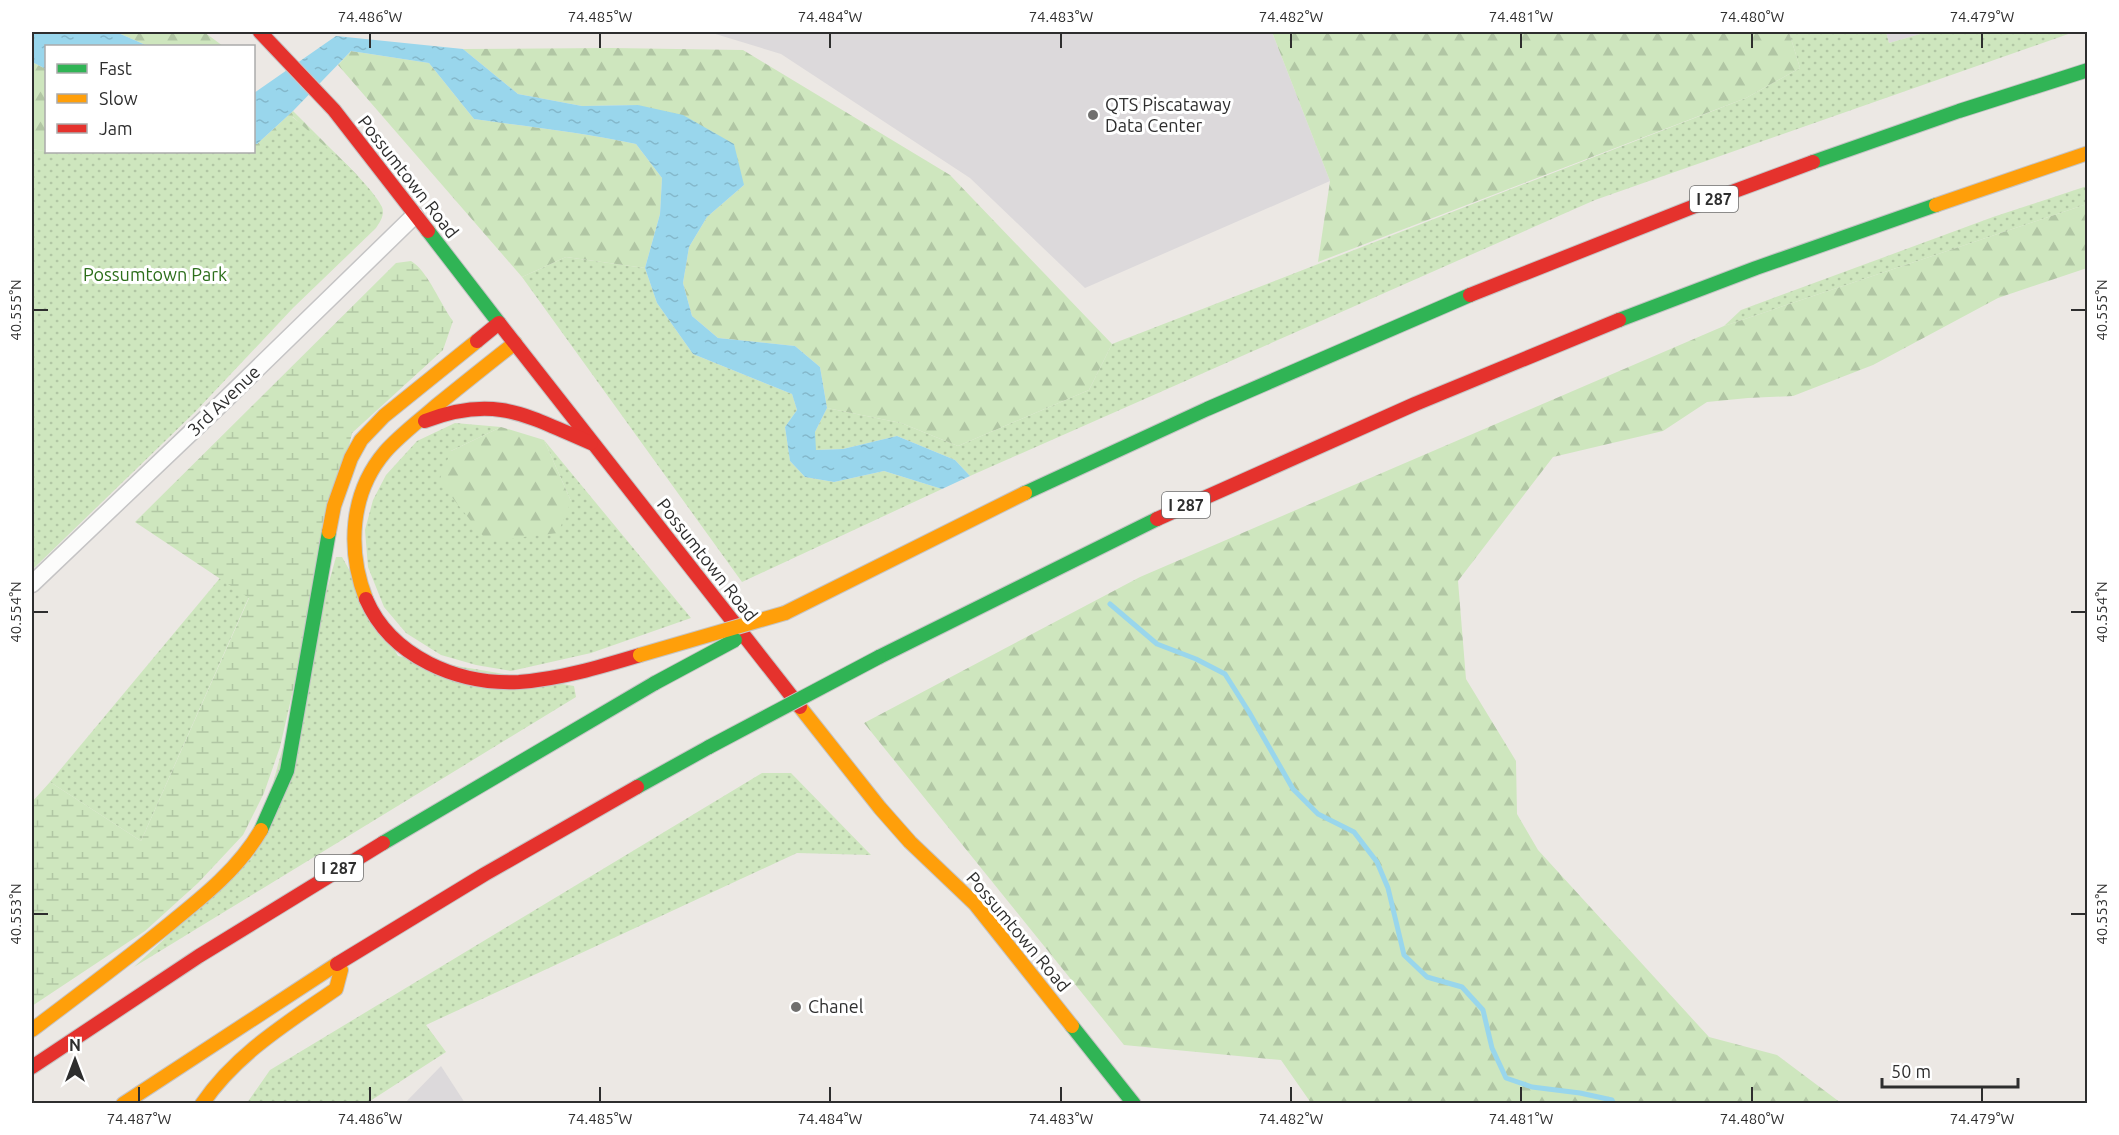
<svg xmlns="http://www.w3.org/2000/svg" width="2119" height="1135" font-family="Ubuntu,sans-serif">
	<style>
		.industrial { fill: #dcd9db }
		.green { fill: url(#green-dots) }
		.forest { fill: url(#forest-firs) }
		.wetland { fill: url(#wetland-marsh) }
		.water { fill: url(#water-ripples) }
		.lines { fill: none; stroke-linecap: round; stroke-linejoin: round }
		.stream { stroke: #99d6ec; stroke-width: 5 }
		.street-casing { stroke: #c5c4c5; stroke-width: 19 }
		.fast-casing { stroke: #c5c4c5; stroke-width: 16 }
		.slow-casing { stroke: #c5c4c5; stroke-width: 16 }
		.jam-casing { stroke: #c5c4c5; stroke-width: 16 }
		.street { stroke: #fcfcfb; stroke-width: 16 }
		.fast { stroke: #30b455; stroke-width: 14 }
		.slow { stroke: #ff9f0a; stroke-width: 14 }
		.jam { stroke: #e5322d; stroke-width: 14 }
		.fast-bridge-casing { stroke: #c6c5c4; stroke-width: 16; stroke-linecap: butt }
		.slow-bridge-casing { stroke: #c6c5c4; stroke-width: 16; stroke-linecap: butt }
		.fast-bridge { stroke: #30b455; stroke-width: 14 }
		.slow-bridge { stroke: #ff9f0a; stroke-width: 14 }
		.ticks { fill: none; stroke: #2e2e2e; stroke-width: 2 }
		.poi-dot { fill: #706f6e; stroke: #fff; stroke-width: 2 }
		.labels { text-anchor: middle; stroke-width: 6; stroke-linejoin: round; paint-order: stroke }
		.shield { fill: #fff; stroke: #6d6d6d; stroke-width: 1.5 }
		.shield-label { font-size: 16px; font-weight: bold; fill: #2e2e2e }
		.poi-label { font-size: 18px; fill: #2e2e2e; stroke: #fff; text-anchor: start }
		.street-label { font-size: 18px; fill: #2e2e2e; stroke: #fff }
		.park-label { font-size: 18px; fill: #2c6e1b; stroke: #fff }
		.neatline { fill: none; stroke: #2e2e2e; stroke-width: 2 }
		.ticks-label { font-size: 15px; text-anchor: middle; fill: #2e2e2e }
	</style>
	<defs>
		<pattern id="green-dots" width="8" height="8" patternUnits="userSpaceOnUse" patternTransform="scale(1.5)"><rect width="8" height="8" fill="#cee6be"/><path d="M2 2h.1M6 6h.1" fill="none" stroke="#b1c6a4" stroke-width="1.8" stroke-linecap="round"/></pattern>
		<pattern id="forest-firs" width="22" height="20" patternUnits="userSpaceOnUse" patternTransform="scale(1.5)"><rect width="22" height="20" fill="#cee6be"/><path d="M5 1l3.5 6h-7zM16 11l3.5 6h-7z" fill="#b1c6a4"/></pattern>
		<pattern id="wetland-marsh" width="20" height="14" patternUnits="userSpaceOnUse" patternTransform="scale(1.5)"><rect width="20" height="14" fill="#cee6be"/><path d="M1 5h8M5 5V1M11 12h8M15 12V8" fill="none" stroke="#b1c6a4"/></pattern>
		<pattern id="water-ripples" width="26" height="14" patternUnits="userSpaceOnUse" patternTransform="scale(1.5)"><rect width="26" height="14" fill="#99d6ec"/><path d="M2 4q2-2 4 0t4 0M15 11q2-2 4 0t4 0" fill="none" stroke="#84b8cb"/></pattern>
	</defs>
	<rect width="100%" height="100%" fill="#ece8e4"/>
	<g class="industrial">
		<polygon points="709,32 1272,32 1330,181 1085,288 970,178 781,54"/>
		<polygon points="1886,32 1927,32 1889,43"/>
		<polygon points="441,1066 465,1103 405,1103"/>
	</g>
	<g class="green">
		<polygon points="1789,32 1886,32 1889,43 1927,32 2074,32 1595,200 970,476 955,460 897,436 843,449 815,450 815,432 827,408 901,423 958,446 1089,390 1112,344 1746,98 1800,68"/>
		<path d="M292 117C312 130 373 186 382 207 385 215 380 222 376 228L293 308 195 412 32 570V149L61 154 139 152H254V148L257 147Z"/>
		<polygon points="2087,186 2087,204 1724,326 1741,310 1993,217"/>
		<polygon points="566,257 645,268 657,303 693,354 792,394 797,410 785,427 790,461 805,477 834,482 884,471 942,489 742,582 522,277"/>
		<polygon points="455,423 501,427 451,451 571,501 544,440 691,618 591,653 511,671 476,665 441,655 406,633 384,607 368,567 365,530 373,500 386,475 417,441"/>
		<polygon points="336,557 342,557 398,656 574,686 576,697 134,967 252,858"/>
		<polygon points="220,578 249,597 141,841 50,782"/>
		<polygon points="762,773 791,773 871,855 797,853 426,1025 446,1052 367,1103 247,1103 270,1070"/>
	</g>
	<g class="forest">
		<polygon points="116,32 204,32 223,46 148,46"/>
		<polygon points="1272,32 1789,32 1800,68 1746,98 1318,262 1330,181"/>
		<polygon points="611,48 743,50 950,175 1112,344 1089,390 958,446 901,423 827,408 820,367 795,346 718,338 692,316 683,283 689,247 707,217 744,185 638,105 582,106 518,94 463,49"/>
		<path d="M351 51 429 63 474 119C529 127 582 132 636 144L662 178 660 214 645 268 566 257 522 277 338 65Z"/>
		<polygon points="32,62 46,69 46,152 139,152 61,154 32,149"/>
		<polygon points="293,111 359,177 293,117 257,148 254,148 254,144 257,144"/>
		<polygon points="2087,204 2087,268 1998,298 1873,365 1793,396 1748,398 1707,402 1663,431 1553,457 1458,581 1466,679 1516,761 1517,814 1538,850 1709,1037 1777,1055 1841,1103 1311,1103 1281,1060 1124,1045 864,723 1140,577 1724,326"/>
		<polygon points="501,427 544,440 571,501 558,533 487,541 439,481 451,451"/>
	</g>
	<path class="wetland" d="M411 261C428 271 440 304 453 321L443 350 352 433 280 747 264 793 243 835 198 883 145 931 32 1006V802L50 782 141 841 249 598 135 522 396 263Z"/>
	<g class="water">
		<polygon points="32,32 116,32 148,46 46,46 46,69 32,62"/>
		<path d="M336 36 463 49 518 94 582 106 638 105 683 115 734 144 744 185 707 217 689 247 683 283 692 316 718 338 795 346 820 367 827 408 815 432 816 450 843 449 897 436 955 460 970 476 942 489 884 471 834 482 805 477 790 461 785 427 797 410 792 394 693 354 657 303 645 268 660 214 662 178 636 144C582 132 529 127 474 119L429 63 351 51 293 111 257 144H254V93Z"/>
	</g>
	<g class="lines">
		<polyline class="stream" points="1110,604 1157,644 1196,659 1225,674 1249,712 1293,789 1318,814 1354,832 1377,862 1388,888 1404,955 1427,977 1462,987 1483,1010 1492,1048 1506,1078 1532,1087 1580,1093 1612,1100 1614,1104"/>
		<defs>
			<polyline id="street" points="32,584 224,401 415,215"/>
			<g id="fast">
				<polyline points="1813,162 1959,111 2088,70"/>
				<polyline points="428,231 499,323"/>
				<polyline points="1619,320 1756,268 1936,205"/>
				<polyline points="1025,493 1207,409 1470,295"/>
				<polyline points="879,657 1157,519"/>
				<polyline points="637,787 709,747"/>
				<polyline points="261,830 287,771 329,532"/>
				<polyline points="383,843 655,683"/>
				<polyline points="1072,1026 1134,1104"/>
			</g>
			<g id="slow">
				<polyline points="1936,205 2088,153"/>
				<polyline points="329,532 334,506 351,458 361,440 384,416 477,341"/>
				<path d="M366 599C347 550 350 493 385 452 400 435 419 421 436 406 462 385 488 364 515 343"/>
				<polyline points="785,613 1025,493"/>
				<polyline points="800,707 880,808 910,842 975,904 1072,1026"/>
				<path d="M32 1030C74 998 116 967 157 934 195 903 236 873 261 830"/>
				<polyline points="123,1104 337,964"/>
				<path d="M202 1104C236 1054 287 1023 336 989L341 970"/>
			</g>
			<g id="jam">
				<polyline points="260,32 334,110 428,231"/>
				<polyline points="1470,295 1705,202 1813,162"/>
				<polyline points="477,341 499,323 800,707"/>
				<path d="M425 421C496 394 527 416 591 443"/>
				<polyline points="1157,519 1415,404 1619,320"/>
				<path d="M366 599C391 657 458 685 519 682 560 679 600 667 640 655"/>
				<polyline points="337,964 485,874 637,787"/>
				<polyline points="32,1067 199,956 383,843"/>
			</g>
		</defs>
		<use href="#street" class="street-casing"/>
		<use href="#fast" class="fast-casing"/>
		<use href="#slow" class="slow-casing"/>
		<use href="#jam" class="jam-casing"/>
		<use href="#street" class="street"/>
		<use href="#fast" class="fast"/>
		<use href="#slow" class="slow"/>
		<use href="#jam" class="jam"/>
		<defs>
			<g id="fast-bridge">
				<polyline points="655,683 735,640"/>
				<polyline points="709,747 879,657"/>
			</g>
			<polyline id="slow-bridge" points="640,655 785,613"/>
		</defs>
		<use href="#fast-bridge" class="fast-bridge-casing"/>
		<use href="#slow-bridge" class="slow-bridge-casing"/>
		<use href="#fast-bridge" class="fast-bridge"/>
		<use href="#slow-bridge" class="slow-bridge"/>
	</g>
	<path class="ticks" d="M370 33V48M600 33V48M830 33V48M1061 33V48M1291 33V48M1521 33V48M1752 33V48M1982 33V48M33 310H48M2071 310H2086M33 612H48M2071 612H2086M33 914H48M2071 914H2086M139 1087V1102M370 1087V1102M600 1087V1102M830 1087V1102M1061 1087V1102M1291 1087V1102M1521 1087V1102M1752 1087V1102M1982 1087V1102"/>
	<g class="poi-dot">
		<circle cx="1093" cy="115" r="6"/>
		<circle cx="796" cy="1007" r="6"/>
	</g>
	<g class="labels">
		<g class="shield">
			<rect x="1690" y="186" width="48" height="26" rx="4.5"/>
			<rect x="1162" y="492" width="48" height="26" rx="4.5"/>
			<rect x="315" y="855" width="48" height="26" rx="4.5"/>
		</g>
		<g class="shield-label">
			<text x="1714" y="205">I 287</text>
			<text x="1186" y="511">I 287</text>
			<text x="339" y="874">I 287</text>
		</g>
		<g class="poi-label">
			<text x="1105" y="111">QTS Piscataway<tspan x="1105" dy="21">Data Center</tspan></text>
			<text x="808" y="1013">Chanel</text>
		</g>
		<g class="street-label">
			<text transform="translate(408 177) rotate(52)" y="6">Possumtown Road</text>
			<text transform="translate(224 401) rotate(-44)" y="6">3rd Avenue</text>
			<text transform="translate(707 560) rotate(52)" y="6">Possumtown Road</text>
			<text transform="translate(1018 932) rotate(50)" y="6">Possumtown Road</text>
		</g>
		<g class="park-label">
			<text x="155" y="281">Possumtown Park</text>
		</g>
	</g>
	<rect width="2119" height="1135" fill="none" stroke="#ffffff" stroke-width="66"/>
	<rect x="45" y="45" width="210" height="108" fill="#ffffff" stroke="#ababab" stroke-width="1.5"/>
	<rect x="57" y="64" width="30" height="9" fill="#30b455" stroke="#ababab" stroke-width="1.5"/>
	<text x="99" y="75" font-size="18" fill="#2e2e2e">Fast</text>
	<rect x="57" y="94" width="30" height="9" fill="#ff9f0a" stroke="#ababab" stroke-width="1.5"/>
	<text x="99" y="105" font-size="18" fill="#2e2e2e">Slow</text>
	<rect x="57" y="124" width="30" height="9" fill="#e5322d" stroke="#ababab" stroke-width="1.5"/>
	<text x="99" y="135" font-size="18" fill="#2e2e2e">Jam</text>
	<g transform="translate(75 1060)" stroke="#ffffff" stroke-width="4.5" paint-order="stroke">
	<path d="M0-4.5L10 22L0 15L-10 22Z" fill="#2e2e2e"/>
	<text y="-9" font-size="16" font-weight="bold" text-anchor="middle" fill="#2e2e2e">N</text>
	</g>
	<path d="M1882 1078v9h136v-9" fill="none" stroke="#2e2e2e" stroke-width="3"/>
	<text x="1891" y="1078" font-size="18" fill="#2e2e2e" stroke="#ffffff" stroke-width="4.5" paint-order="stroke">50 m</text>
	<rect x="33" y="33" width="2053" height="1069" class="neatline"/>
	<g class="ticks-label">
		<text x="370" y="22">74.486°W</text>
		<text x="600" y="22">74.485°W</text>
		<text x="830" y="22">74.484°W</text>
		<text x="1061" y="22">74.483°W</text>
		<text x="1291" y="22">74.482°W</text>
		<text x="1521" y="22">74.481°W</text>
		<text x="1752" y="22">74.480°W</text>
		<text x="1982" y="22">74.479°W</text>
		<text transform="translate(16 310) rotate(-90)" y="5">40.555°N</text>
		<text transform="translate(2102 310) rotate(-90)" y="5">40.555°N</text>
		<text transform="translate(16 612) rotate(-90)" y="5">40.554°N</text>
		<text transform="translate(2102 612) rotate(-90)" y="5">40.554°N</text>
		<text transform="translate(16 914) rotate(-90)" y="5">40.553°N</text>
		<text transform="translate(2102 914) rotate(-90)" y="5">40.553°N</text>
		<text x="139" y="1124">74.487°W</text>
		<text x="370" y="1124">74.486°W</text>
		<text x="600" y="1124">74.485°W</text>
		<text x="830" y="1124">74.484°W</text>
		<text x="1061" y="1124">74.483°W</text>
		<text x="1291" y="1124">74.482°W</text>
		<text x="1521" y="1124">74.481°W</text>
		<text x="1752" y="1124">74.480°W</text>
		<text x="1982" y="1124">74.479°W</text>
	</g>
</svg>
